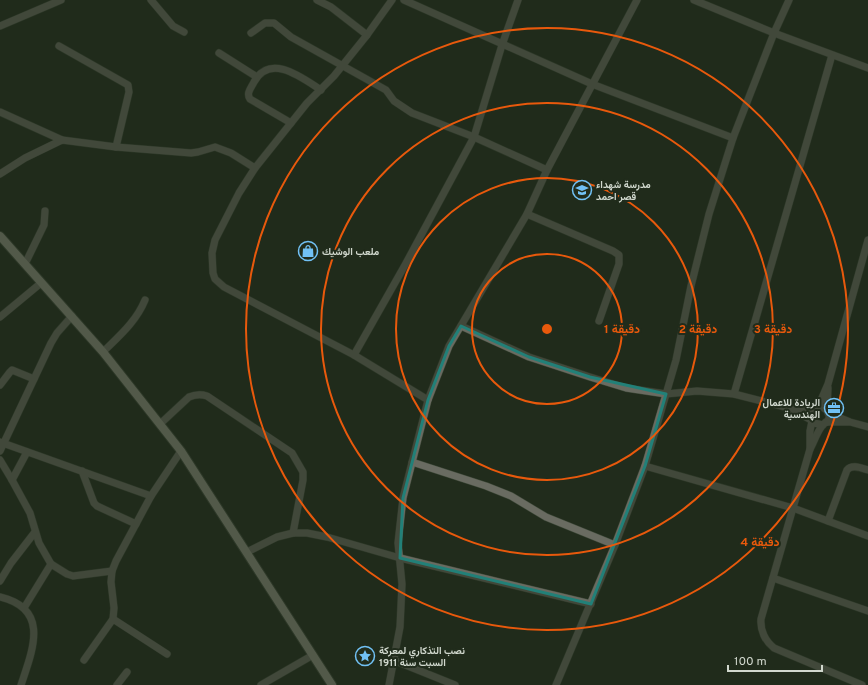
<svg xmlns="http://www.w3.org/2000/svg" width="868" height="685" font-family="Overpass,Vazirmatn,sans-serif">
	<style>
		.lines { fill: none; stroke-linecap: round; stroke-linejoin: round }
		.street-casing { stroke: #3d4838; stroke-width: 8 }
		.secondary-casing { stroke: #3d4838; stroke-width: 10 }
		.street { stroke: #696b61; stroke-width: 7 }
		.secondary { stroke: #8e9081; stroke-width: 8 }
		.marked { fill: none; stroke: #228078; stroke-width: 3; stroke-linejoin: round }
		.ring { fill: none; stroke: #e8590c; stroke-width: 2 }
		.labels { text-anchor: middle; stroke-width: 4; stroke-linejoin: round; paint-order: stroke }
		.poi-label { font-size: 10px; font-weight: bold; fill: #d1d8ce; stroke: #212c1c; text-anchor: start }
		.centre { fill: #e8590c; stroke: #212c1c; stroke-width: 2 }
		.ring-label { font-size: 12px; text-anchor: middle; font-weight: bold; fill: #e8590c; stroke: #212c1c; stroke-width: 4; stroke-linejoin: round; paint-order: stroke }
	</style>
	<rect width="100%" height="100%" fill="#212c1c"/>
	<g class="lines">
		<defs>
			<g id="street">
				<polyline points="151,0 173,26 184,32"/>
				<polyline points="317,0 331,7 367,35"/>
				<polyline points="392,0 367,35 334,76 307,103 255,168 239,193 215,240 212,253 213,273 215,279 224,287 354,355 428,400"/>
				<polyline points="404,0 592,84 733,138"/>
				<polyline points="694,0 774,33 868,68"/>
				<polyline points="0,26 61,0"/>
				<polyline points="251,33 265,23 274,23 291,37 386,90 394,101 412,113 474,137 547,170"/>
				<polyline points="59,46 128,85 129,92 116,147"/>
				<polyline points="219,53 257,77"/>
				<polyline points="0,112 62,140"/>
				<path d="M291 123 250 99C246 93 251 88 254 82 270 53 301 77 321 90"/>
				<polyline points="0,174 25,158 62,140 116,147 191,153 198,152 215,147 231,153 255,168"/>
				<polyline points="527,214 613,251 619,255 619,264 599,321"/>
				<polyline points="25,264 44,225 45,211"/>
				<polyline points="0,317 41,283"/>
				<polyline points="461,326 529,357 590,377 626,388 666,394 697,391 734,394 789,408 815,408"/>
				<path d="M103 352C119 336 136 322 145 300"/>
				<polyline points="354,355 405,265 474,137 502,45 518,0"/>
				<polyline points="0,385 10,372 12,370 34,379"/>
				<polyline points="734,394 832,55"/>
				<polyline points="818,407 828,384 868,240"/>
				<polyline points="791,409 811,420"/>
				<polyline points="827,410 828,388"/>
				<polyline points="828,413 850,422 868,427"/>
				<polyline points="826,422 848,422"/>
				<path d="M160 424 189 397C196 394 201 394 207 396L292 453 303 472V480L293 533"/>
				<path d="M823 425 814 423 811 417 812 410 818 407C826 407 833 414 827 422 825 423 823 424 822 426 817 432 814 442 810 449L761 619C760 630 765 641 774 648L862 685"/>
				<polyline points="0,442 151,496"/>
				<polyline points="810,449 810,431 812,421"/>
				<polyline points="0,451 51,343 57,333 72,316"/>
				<polyline points="0,460 12,480 30,513 39,543 51,564 24,608"/>
				<polyline points="412,462 486,486 511,496 546,517 615,545"/>
				<polyline points="645,466 793,508 868,536"/>
				<polyline points="82,471 94,503 97,506 136,524"/>
				<polyline points="12,480 27,452"/>
				<path d="M828 521 847 470C852 464 861 468 868 470"/>
				<polyline points="247,552 277,537 293,533 307,533 327,537 400,558 591,604"/>
				<polyline points="51,564 67,574 73,576 112,571"/>
				<polyline points="773,578 868,611"/>
				<polyline points="0,581 11,563 35,532"/>
				<path d="M0 597C50 609 33 649 21 685"/>
				<polyline points="113,619 167,654"/>
				<polyline points="84,660 113,619 114,608 111,582 112,571 116,561 151,496 181,451"/>
				<polyline points="393,660 455,685"/>
				<polyline points="117,685 127,672"/>
				<polyline points="261,685 313,655"/>
				<polyline points="389,685 400,627 402,584 398,543 403,498 428,400 449,346 527,214 547,170 637,0"/>
				<polyline points="556,685 615,545 645,466 676,360 691,286 709,214 733,138 774,33 789,0"/>
			</g>
			<polyline id="secondary" points="0,236 103,352 181,451 332,685"/>
		</defs>
		<use href="#street" class="street-casing"/>
		<use href="#secondary" class="secondary-casing"/>
		<use href="#street" class="street"/>
		<use href="#secondary" class="secondary"/>
	</g>
	<path d="M0 0H868V685H0ZM461 326 529 357 590 377 666 394 645 466 591 604 400 558 403 498 428 400 449 346Z" fill="#212c1c" fill-opacity=".55" fill-rule="evenodd"/>
	<path class="marked" d="M461 326 529 357 590 377 666 394 645 466 591 604 400 558 403 498 428 400 449 346Z"/>
	<g class="ring">
		<circle cx="547" cy="329" r="75"/>
		<circle cx="547" cy="329" r="151"/>
		<circle cx="547" cy="329" r="226"/>
		<circle cx="547" cy="329" r="301"/>
	</g>
	<defs>
		<symbol id="school-ring" viewBox="-11 -11 22 22"><circle r="9.5" fill="#212c1c" stroke="#71c1f5" stroke-width="1.5"/><path d="M0-5L7-2L0 1L-7-2ZM-4 1L0 2.5L4 1V4Q0 6-4 4Z" fill="#71c1f5"/></symbol>
		<symbol id="shop-ring" viewBox="-11 -11 22 22"><circle r="9.5" fill="#212c1c" stroke="#71c1f5" stroke-width="1.5"/><path d="M-5-2.5h2.3a2.7 3.5 0 0 1 5.4 0H5L5.5 6h-11ZM-1.5-2.5h3a1.5 2.3 0 0 0-3 0Z" fill="#71c1f5"/></symbol>
		<symbol id="office-ring" viewBox="-11 -11 22 22"><circle r="9.5" fill="#212c1c" stroke="#71c1f5" stroke-width="1.5"/><path d="M-6-3h4V-5.5h4V-3h4V5H-6ZM-1-4.5V-3h2v-1.5ZM-6 0V1H6V0Z" fill="#71c1f5"/></symbol>
		<symbol id="sight-ring" viewBox="-11 -11 22 22"><circle r="9.5" fill="#212c1c" stroke="#71c1f5" stroke-width="1.5"/><path d="M0-6L1.8-2.2L6-1.7L2.9 1.2L3.7 5.4L0 3.3L-3.7 5.4L-2.9 1.2L-6-1.7L-1.8-2.2Z" fill="#71c1f5"/></symbol>
	</defs>
	<g fill-rule="evenodd">
		<use href="#school-ring" x="571" y="179" width="22" height="22"/>
		<use href="#shop-ring" x="297" y="240" width="22" height="22"/>
		<use href="#office-ring" x="823" y="397" width="22" height="22"/>
		<use href="#sight-ring" x="354" y="645" width="22" height="22"/>
	</g>
	<g class="labels">
		<g class="poi-label">
			<text x="596" y="188">مدرسة شهداء<tspan x="596" dy="12">قصر احمد</tspan></text>
			<text x="322" y="255">ملعب الوشيك</text>
			<text x="820" y="406" text-anchor="end">الريادة للاعمال<tspan x="820" dy="12">الهندسية</tspan></text>
			<text x="379" y="654">نصب التذكاري لمعركة<tspan x="379" dy="12">السبت سنة 1911</tspan></text>
		</g>
	</g>
	<circle cx="547" cy="329" r="6" class="centre"/>
	<g class="ring-label">
		<text x="622" y="333">1 دقيقة</text>
		<text x="698" y="333">2 دقيقة</text>
		<text x="773" y="333">3 دقيقة</text>
		<text x="760" y="546">4 دقيقة</text>
	</g>
	<path d="M728 665v6h94v-6" fill="none" stroke="#d1d8ce" stroke-width="2"/>
	<text x="734" y="665" font-size="12" fill="#d1d8ce" stroke="#212c1c" stroke-width="3" paint-order="stroke">100 m</text>
</svg>
